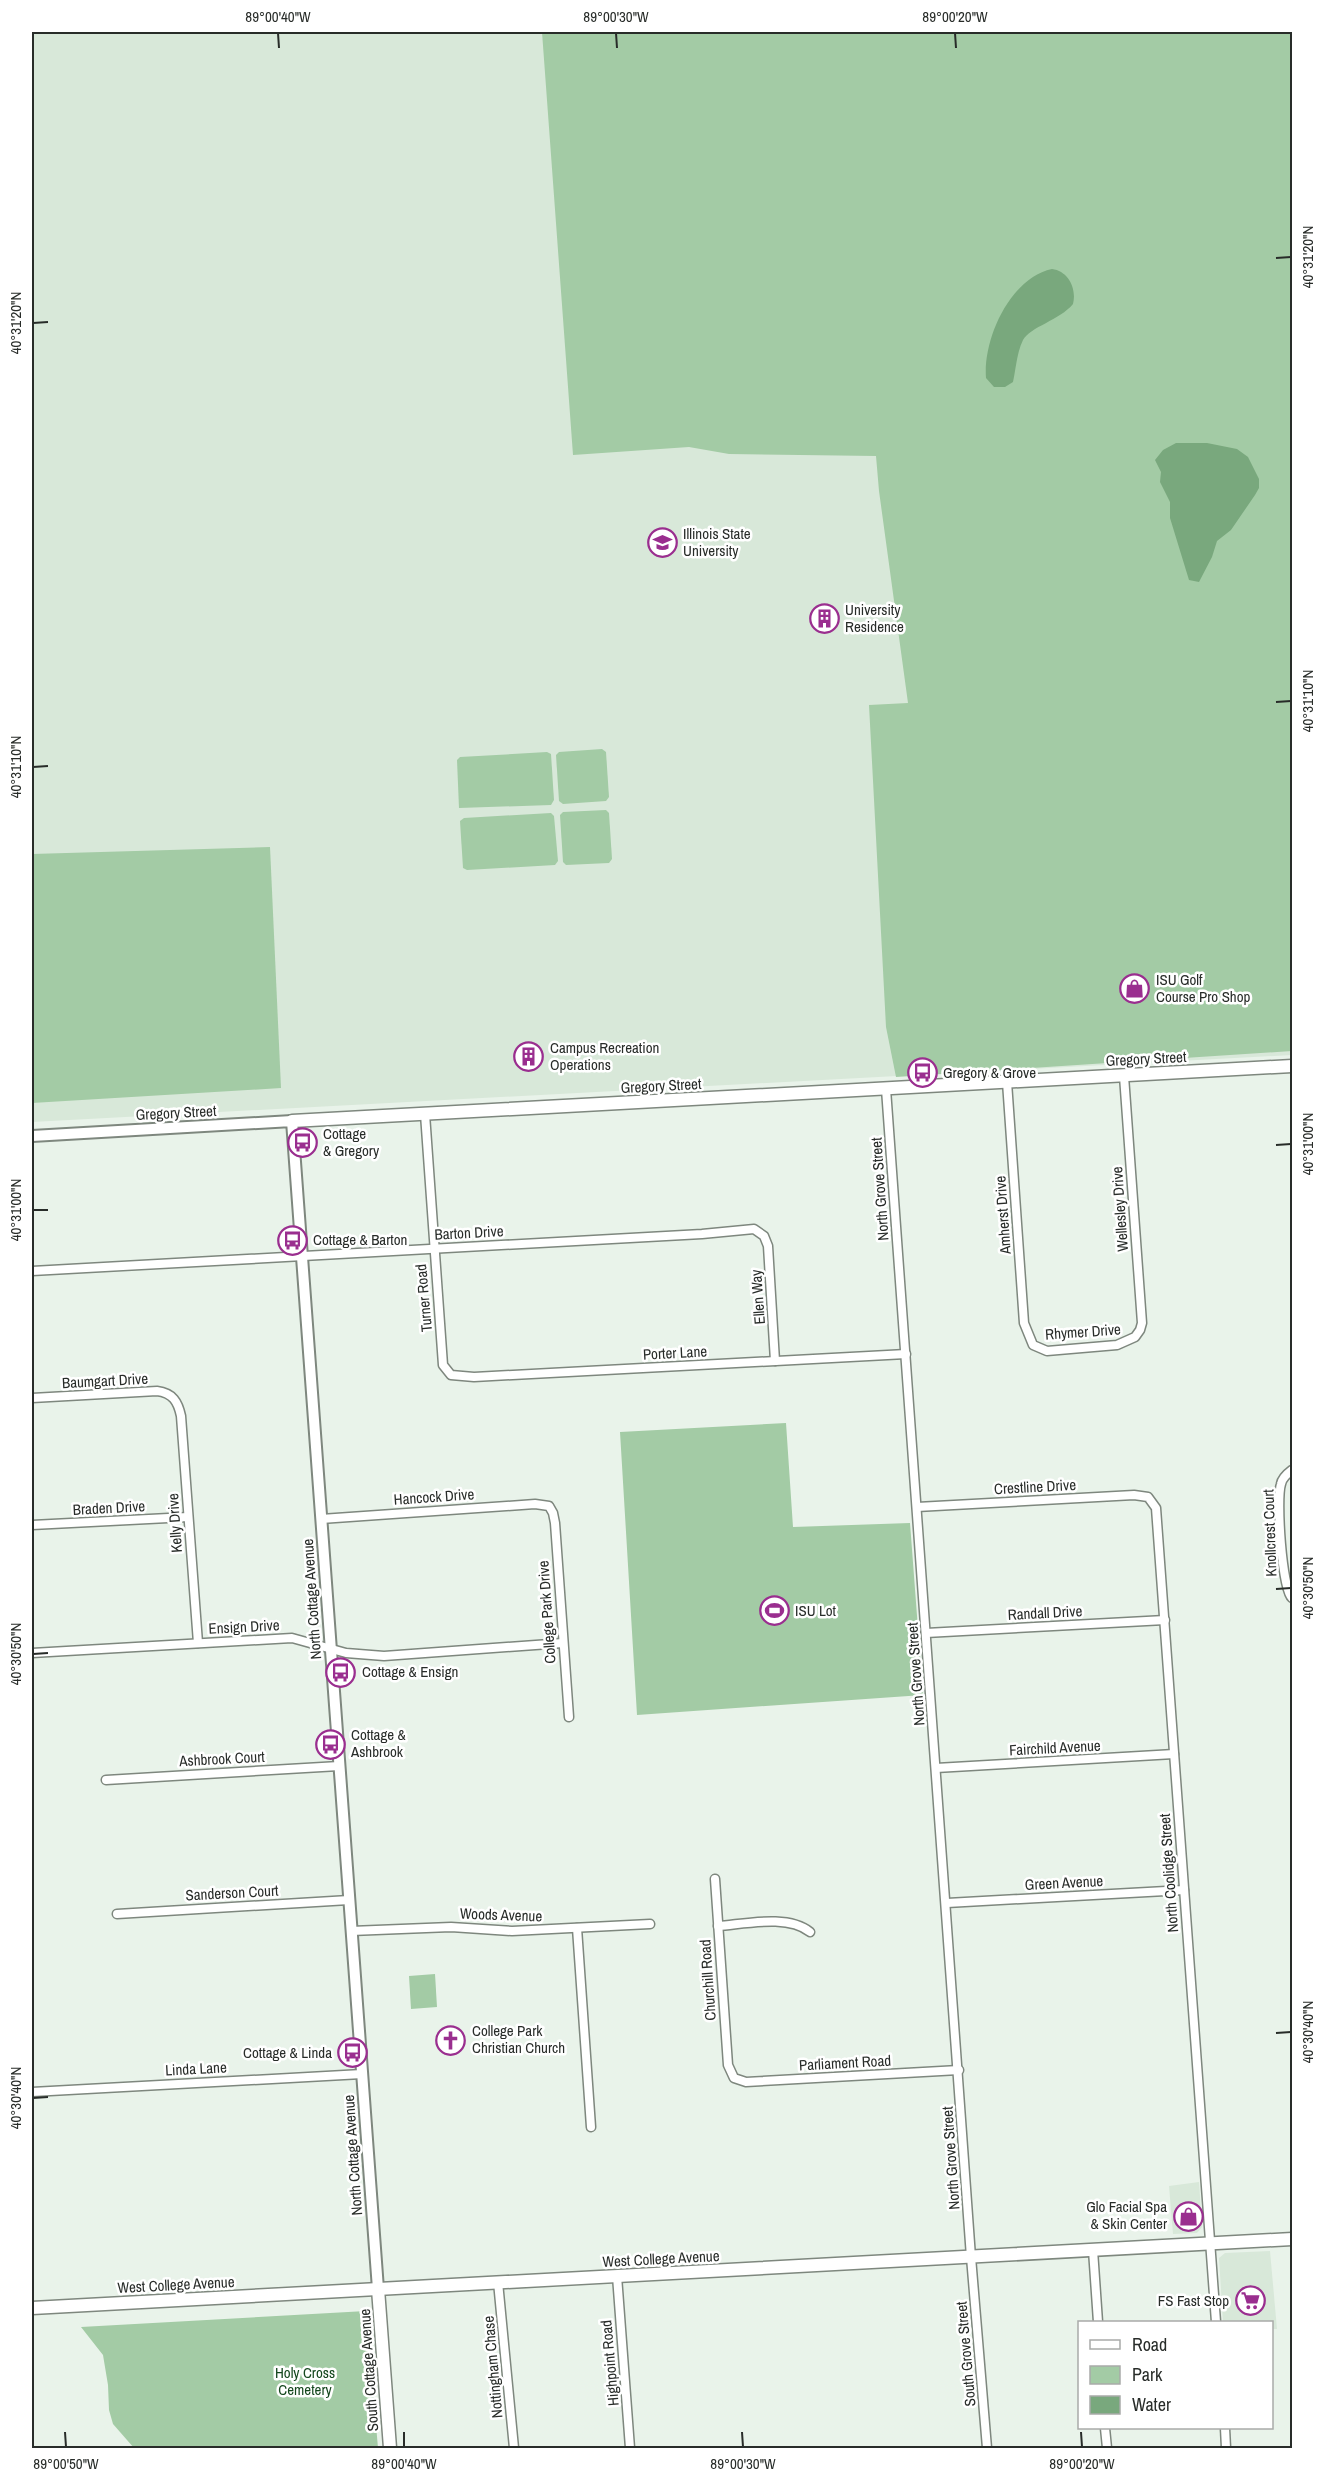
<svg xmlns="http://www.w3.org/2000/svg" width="1324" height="2480" font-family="'Archivo Narrow',sans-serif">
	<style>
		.built { fill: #d8e8d9 }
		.green { fill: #a3cba5 }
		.water { fill: #79a87d }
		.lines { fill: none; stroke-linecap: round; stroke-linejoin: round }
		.minor-casing { stroke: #7e877e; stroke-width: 11 }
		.tertiary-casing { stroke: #7e877e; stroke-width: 14 }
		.secondary-casing { stroke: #7e877e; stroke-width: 15 }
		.minor { stroke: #fff; stroke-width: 8 }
		.tertiary { stroke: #fff; stroke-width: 10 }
		.secondary { stroke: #fff; stroke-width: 12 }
		.ticks { fill: none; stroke: #282c29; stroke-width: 2 }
		.labels { text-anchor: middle; stroke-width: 5; stroke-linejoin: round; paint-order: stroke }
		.poi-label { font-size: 15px; fill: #282c29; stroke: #fff; text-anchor: start }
		.street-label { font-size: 15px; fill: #282c29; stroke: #fff }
		.park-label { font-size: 15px; fill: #14471d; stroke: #fff }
		.neatline { fill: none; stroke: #282c29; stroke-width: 2 }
		.ticks-label { font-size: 15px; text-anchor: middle; fill: #282c29 }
	</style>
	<rect width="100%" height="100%" fill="#e9f3ea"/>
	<g class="built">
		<polygon points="32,32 1292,32 1292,1055 32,1122"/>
		<polygon points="1199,2182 1202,2227 1197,2233 1173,2234 1169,2186"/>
		<polygon points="1270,2251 1277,2329 1272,2329 1272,2322 1223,2322 1219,2258 1225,2253"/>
	</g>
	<g class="green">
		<polygon points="542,32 1292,32 1292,1051 896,1077 886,1027 869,705 908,703 879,491 876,456 729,454 689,447 573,455"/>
		<polygon points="602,749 606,752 609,797 606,801 563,804 559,801 556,755 559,752"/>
		<polygon points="547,752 551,754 554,800 551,805 459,808 457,760 460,757"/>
		<polygon points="606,810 609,813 612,859 609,863 566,865 563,862 560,815 563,812"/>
		<polygon points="551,813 554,816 558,861 555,865 467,870 463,868 460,821 464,818"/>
		<polygon points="270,847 281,1088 32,1103 32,854"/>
		<polygon points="786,1423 793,1527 910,1523 923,1695 637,1715 620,1432"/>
		<polygon points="435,1974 437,2007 411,2009 409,1976"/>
		<polygon points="366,2311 378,2448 134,2448 113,2424 109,2410 108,2385 103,2355 81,2327"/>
	</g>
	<g class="water">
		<path d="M1052 269C1068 271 1077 288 1073 304 1060 320 1030 327 1023 340 1017 352 1016 368 1013 382L1005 387H994L986 378C983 339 1010 278 1052 269Z"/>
		<polygon points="1176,443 1207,443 1237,449 1248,457 1259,479 1259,488 1255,495 1231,530 1217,541 1212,557 1199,582 1189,580 1170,518 1170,502 1160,482 1161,472 1155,460 1163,450"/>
	</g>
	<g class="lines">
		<defs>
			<g id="minor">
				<polyline points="1007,1082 1024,1323 1033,1345 1047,1351 1117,1345 1135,1337 1140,1330 1142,1323 1124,1076"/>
				<polyline points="886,1089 971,2257 987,2448"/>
				<polyline points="425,1114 443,1365 451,1375 474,1377 906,1354"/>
				<polyline points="32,1271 702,1234 754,1229 764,1236 768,1246 775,1361"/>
				<path d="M32 1398 157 1391C173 1393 178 1402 181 1416L198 1643"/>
				<path d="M1292 1470C1288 1473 1282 1478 1281 1484 1276 1499 1282 1589 1292 1598"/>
				<polyline points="917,1507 1134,1495 1148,1497 1156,1508 1216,2322"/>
				<polyline points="321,1519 535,1504 549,1506 553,1513 555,1523 569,1717"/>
				<polyline points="32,1525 188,1517"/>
				<polyline points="926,1633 1165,1620"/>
				<polyline points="32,1653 292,1638 346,1653 384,1656 563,1643"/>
				<polyline points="936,1768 1174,1754"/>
				<polyline points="106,1780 339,1766"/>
				<polyline points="715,1879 728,2065 734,2078 746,2082 959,2070"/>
				<polyline points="947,1903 1184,1890"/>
				<polyline points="117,1914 349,1900"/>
				<path d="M718 1926C745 1924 788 1914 810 1932"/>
				<polyline points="577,1928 591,2127"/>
				<polyline points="351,1931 451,1927 512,1931 650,1924"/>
				<polyline points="32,2092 362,2074"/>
				<polyline points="1093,2250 1098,2322"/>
				<polyline points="617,2276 630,2448"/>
				<polyline points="498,2282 514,2448"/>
				<polyline points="1105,2428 1107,2448"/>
				<polyline points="1225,2428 1226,2448"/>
			</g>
			<polyline id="tertiary" points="32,1136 292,1121 378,2289"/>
			<g id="secondary">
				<polyline points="292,1121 1292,1066"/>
				<polyline points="378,2289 390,2448"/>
				<polyline points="32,2308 1292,2239"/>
			</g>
		</defs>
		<use href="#minor" class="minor-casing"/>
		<use href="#tertiary" class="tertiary-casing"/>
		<use href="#secondary" class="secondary-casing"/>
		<use href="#minor" class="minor"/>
		<use href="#tertiary" class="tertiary"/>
		<use href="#secondary" class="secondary"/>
	</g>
	<path class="ticks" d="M278 33 279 48M616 33 617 48M955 33 956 48M1276 258 1291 257M33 323 48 322M1276 702 1291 701M33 767 48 766M1276 1145 1291 1144M33 1210H48M1276 1589 1291 1588M33 1654 48 1653M1276 2033 1291 2032M33 2098 48 2097M65 2432 66 2447M404 2432V2447M742 2432 743 2447M1081 2432 1082 2447"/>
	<defs>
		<symbol id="university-ring" viewBox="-11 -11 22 22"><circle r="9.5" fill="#fff" stroke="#9a2e8f" stroke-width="1.5"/><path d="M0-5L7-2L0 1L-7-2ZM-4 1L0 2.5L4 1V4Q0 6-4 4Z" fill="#9a2e8f"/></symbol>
		<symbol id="building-ring" viewBox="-11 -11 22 22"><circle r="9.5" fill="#fff" stroke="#9a2e8f" stroke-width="1.5"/><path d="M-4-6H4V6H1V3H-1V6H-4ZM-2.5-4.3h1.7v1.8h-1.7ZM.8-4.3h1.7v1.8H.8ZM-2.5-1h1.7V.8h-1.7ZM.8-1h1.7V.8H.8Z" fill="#9a2e8f"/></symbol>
		<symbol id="shop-ring" viewBox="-11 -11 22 22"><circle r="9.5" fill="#fff" stroke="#9a2e8f" stroke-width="1.5"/><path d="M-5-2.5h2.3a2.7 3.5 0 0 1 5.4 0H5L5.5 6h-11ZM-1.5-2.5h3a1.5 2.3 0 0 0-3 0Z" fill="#9a2e8f"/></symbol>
		<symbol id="bus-ring" viewBox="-11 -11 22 22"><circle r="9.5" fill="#fff" stroke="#9a2e8f" stroke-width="1.5"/><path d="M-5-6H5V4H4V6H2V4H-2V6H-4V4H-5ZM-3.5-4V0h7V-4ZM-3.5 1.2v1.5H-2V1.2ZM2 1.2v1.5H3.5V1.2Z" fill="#9a2e8f"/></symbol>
		<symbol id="stadium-ring" viewBox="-11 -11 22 22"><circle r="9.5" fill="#fff" stroke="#9a2e8f" stroke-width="1.5"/><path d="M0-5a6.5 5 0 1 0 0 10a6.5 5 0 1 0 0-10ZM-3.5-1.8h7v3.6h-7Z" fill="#9a2e8f"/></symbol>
		<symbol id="church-ring" viewBox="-11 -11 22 22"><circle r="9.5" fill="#fff" stroke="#9a2e8f" stroke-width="1.5"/><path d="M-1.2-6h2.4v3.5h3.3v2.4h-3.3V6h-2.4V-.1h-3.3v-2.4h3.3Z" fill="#9a2e8f"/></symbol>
		<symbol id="supermarket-ring" viewBox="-11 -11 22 22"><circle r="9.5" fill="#fff" stroke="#9a2e8f" stroke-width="1.5"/><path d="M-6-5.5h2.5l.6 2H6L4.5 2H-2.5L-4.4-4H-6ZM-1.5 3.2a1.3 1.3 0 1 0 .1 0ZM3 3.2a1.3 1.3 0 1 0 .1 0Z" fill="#9a2e8f"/></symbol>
	</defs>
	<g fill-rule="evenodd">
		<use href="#university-ring" x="646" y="526" width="33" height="33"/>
		<use href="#building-ring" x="808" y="602" width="33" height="33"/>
		<use href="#shop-ring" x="1118" y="972" width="33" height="33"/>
		<use href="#building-ring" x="512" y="1040" width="33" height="33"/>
		<use href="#bus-ring" x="906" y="1056" width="33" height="33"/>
		<use href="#bus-ring" x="286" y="1126" width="33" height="33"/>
		<use href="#bus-ring" x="276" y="1224" width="33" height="33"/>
		<use href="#stadium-ring" x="758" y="1594" width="33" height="33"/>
		<use href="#bus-ring" x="324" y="1656" width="33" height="33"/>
		<use href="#bus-ring" x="314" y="1728" width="33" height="33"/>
		<use href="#church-ring" x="434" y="2024" width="33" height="33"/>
		<use href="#bus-ring" x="336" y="2036" width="33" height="33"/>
		<use href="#shop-ring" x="1172" y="2200" width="33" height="33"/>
		<use href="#supermarket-ring" x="1234" y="2284" width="33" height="33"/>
	</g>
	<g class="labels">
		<g class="poi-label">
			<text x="683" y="539">Illinois State<tspan x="683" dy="17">University</tspan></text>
			<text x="845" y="615">University<tspan x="845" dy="17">Residence</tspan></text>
			<text x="1156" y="985">ISU Golf<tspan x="1156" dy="17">Course Pro Shop</tspan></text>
			<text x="550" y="1053">Campus Recreation<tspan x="550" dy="17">Operations</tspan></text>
			<text x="943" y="1078">Gregory &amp; Grove</text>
			<text x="323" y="1139">Cottage<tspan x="323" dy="17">&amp; Gregory</tspan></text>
			<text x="313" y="1245">Cottage &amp; Barton</text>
			<text x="795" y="1616">ISU Lot</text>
			<text x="362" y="1677">Cottage &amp; Ensign</text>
			<text x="351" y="1740">Cottage &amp;<tspan x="351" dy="17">Ashbrook</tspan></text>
			<text x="472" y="2036">College Park<tspan x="472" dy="17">Christian Church</tspan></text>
			<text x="332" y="2058" text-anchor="end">Cottage &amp; Linda</text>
			<text x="1167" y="2212" text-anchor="end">Glo Facial Spa<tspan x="1167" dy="17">&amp; Skin Center</tspan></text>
			<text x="1229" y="2306" text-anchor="end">FS Fast Stop</text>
		</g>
		<g class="street-label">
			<text transform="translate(1146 1059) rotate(-3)" y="5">Gregory Street</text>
			<text transform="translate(661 1086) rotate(-3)" y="5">Gregory Street</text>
			<text transform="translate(176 1113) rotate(-3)" y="5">Gregory Street</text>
			<text transform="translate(880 1189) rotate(-94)" y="5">North Grove Street</text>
			<text transform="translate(1120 1209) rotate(-94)" y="5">Wellesley Drive</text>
			<text transform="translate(1003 1215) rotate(-94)" y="5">Amherst Drive</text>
			<text transform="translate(469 1233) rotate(-3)" y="5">Barton Drive</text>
			<text transform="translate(758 1297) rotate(-94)" y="5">Ellen Way</text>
			<text transform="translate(424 1298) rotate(-95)" y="5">Turner Road</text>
			<text transform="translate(1083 1332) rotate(-4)" y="5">Rhymer Drive</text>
			<text transform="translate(675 1353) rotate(-3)" y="5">Porter Lane</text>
			<text transform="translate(105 1381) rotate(-3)" y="5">Baumgart Drive</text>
			<text transform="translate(1035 1487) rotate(-3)" y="5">Crestline Drive</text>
			<text transform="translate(434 1497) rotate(-4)" y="5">Hancock Drive</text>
			<text transform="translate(109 1508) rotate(-3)" y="5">Braden Drive</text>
			<text transform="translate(175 1523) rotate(-94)" y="5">Kelly Drive</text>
			<text transform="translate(1270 1533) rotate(-92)" y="5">Knollcrest Court</text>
			<text transform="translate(312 1599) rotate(-94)" y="5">North Cottage Avenue</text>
			<text transform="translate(547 1612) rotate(-94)" y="5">College Park Drive</text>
			<text transform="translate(1045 1613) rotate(-3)" y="5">Randall Drive</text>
			<text transform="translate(244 1627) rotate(-3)" y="5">Ensign Drive</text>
			<text transform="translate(916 1674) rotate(-94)" y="5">North Grove Street</text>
			<text transform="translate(1055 1748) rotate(-3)" y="5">Fairchild Avenue</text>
			<text transform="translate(222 1759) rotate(-3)" y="5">Ashbrook Court</text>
			<text transform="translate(1169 1873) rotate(-94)" y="5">North Coolidge Street</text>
			<text transform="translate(1064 1883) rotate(-3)" y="5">Green Avenue</text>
			<text transform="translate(232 1893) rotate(-3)" y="5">Sanderson Court</text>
			<text transform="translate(501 1915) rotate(2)" y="5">Woods Avenue</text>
			<text transform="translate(708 1980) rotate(-94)" y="5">Churchill Road</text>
			<text transform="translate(845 2063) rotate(-3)" y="5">Parliament Road</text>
			<text transform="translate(196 2069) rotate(-3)" y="5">Linda Lane</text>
			<text transform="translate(353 2155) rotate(-94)" y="5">North Cottage Avenue</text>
			<text transform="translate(951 2158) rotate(-94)" y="5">North Grove Street</text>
			<text transform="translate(661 2259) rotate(-3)" y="5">West College Avenue</text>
			<text transform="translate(176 2285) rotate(-3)" y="5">West College Avenue</text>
			<text transform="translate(966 2354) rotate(-95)" y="5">South Grove Street</text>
			<text transform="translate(610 2363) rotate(-95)" y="5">Highpoint Road</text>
			<text transform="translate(493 2367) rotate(-95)" y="5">Nottingham Chase</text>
			<text transform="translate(369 2370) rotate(-94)" y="5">South Cottage Avenue</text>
		</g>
		<g class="park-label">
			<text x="305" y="2378">Holy Cross<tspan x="305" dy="17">Cemetery</tspan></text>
		</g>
	</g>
	<rect width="1324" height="2480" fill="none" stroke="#ffffff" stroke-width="66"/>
	<rect x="1078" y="2321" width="195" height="108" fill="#ffffff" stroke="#a9aba9" stroke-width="1.5"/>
	<rect x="1090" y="2340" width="30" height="9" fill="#ffffff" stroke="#a9aba9" stroke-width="1.5"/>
	<text x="1132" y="2351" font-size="18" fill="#282c29">Road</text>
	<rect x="1090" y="2366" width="30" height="18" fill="#a3cba5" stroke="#a9aba9" stroke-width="1.5"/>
	<text x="1132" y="2381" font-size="18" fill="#282c29">Park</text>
	<rect x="1090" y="2396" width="30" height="18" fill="#79a87d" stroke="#a9aba9" stroke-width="1.5"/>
	<text x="1132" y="2411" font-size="18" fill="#282c29">Water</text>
	<rect x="33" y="33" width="1258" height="2414" class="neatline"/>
	<g class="ticks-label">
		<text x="278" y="22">89°00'40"W</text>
		<text x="616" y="22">89°00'30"W</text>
		<text x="955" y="22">89°00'20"W</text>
		<text transform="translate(1308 257) rotate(-90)" y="5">40°31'20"N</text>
		<text transform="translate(16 323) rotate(-90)" y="5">40°31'20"N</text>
		<text transform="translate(1308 701) rotate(-90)" y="5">40°31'10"N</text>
		<text transform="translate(16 767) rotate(-90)" y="5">40°31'10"N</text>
		<text transform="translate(1308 1144) rotate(-90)" y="5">40°31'00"N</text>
		<text transform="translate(16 1210) rotate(-90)" y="5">40°31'00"N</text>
		<text transform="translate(1308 1588) rotate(-90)" y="5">40°30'50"N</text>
		<text transform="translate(16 1654) rotate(-90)" y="5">40°30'50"N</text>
		<text transform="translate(1308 2032) rotate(-90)" y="5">40°30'40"N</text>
		<text transform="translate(16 2098) rotate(-90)" y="5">40°30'40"N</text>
		<text x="66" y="2469">89°00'50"W</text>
		<text x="404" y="2469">89°00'40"W</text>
		<text x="743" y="2469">89°00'30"W</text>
		<text x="1082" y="2469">89°00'20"W</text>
	</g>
</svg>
